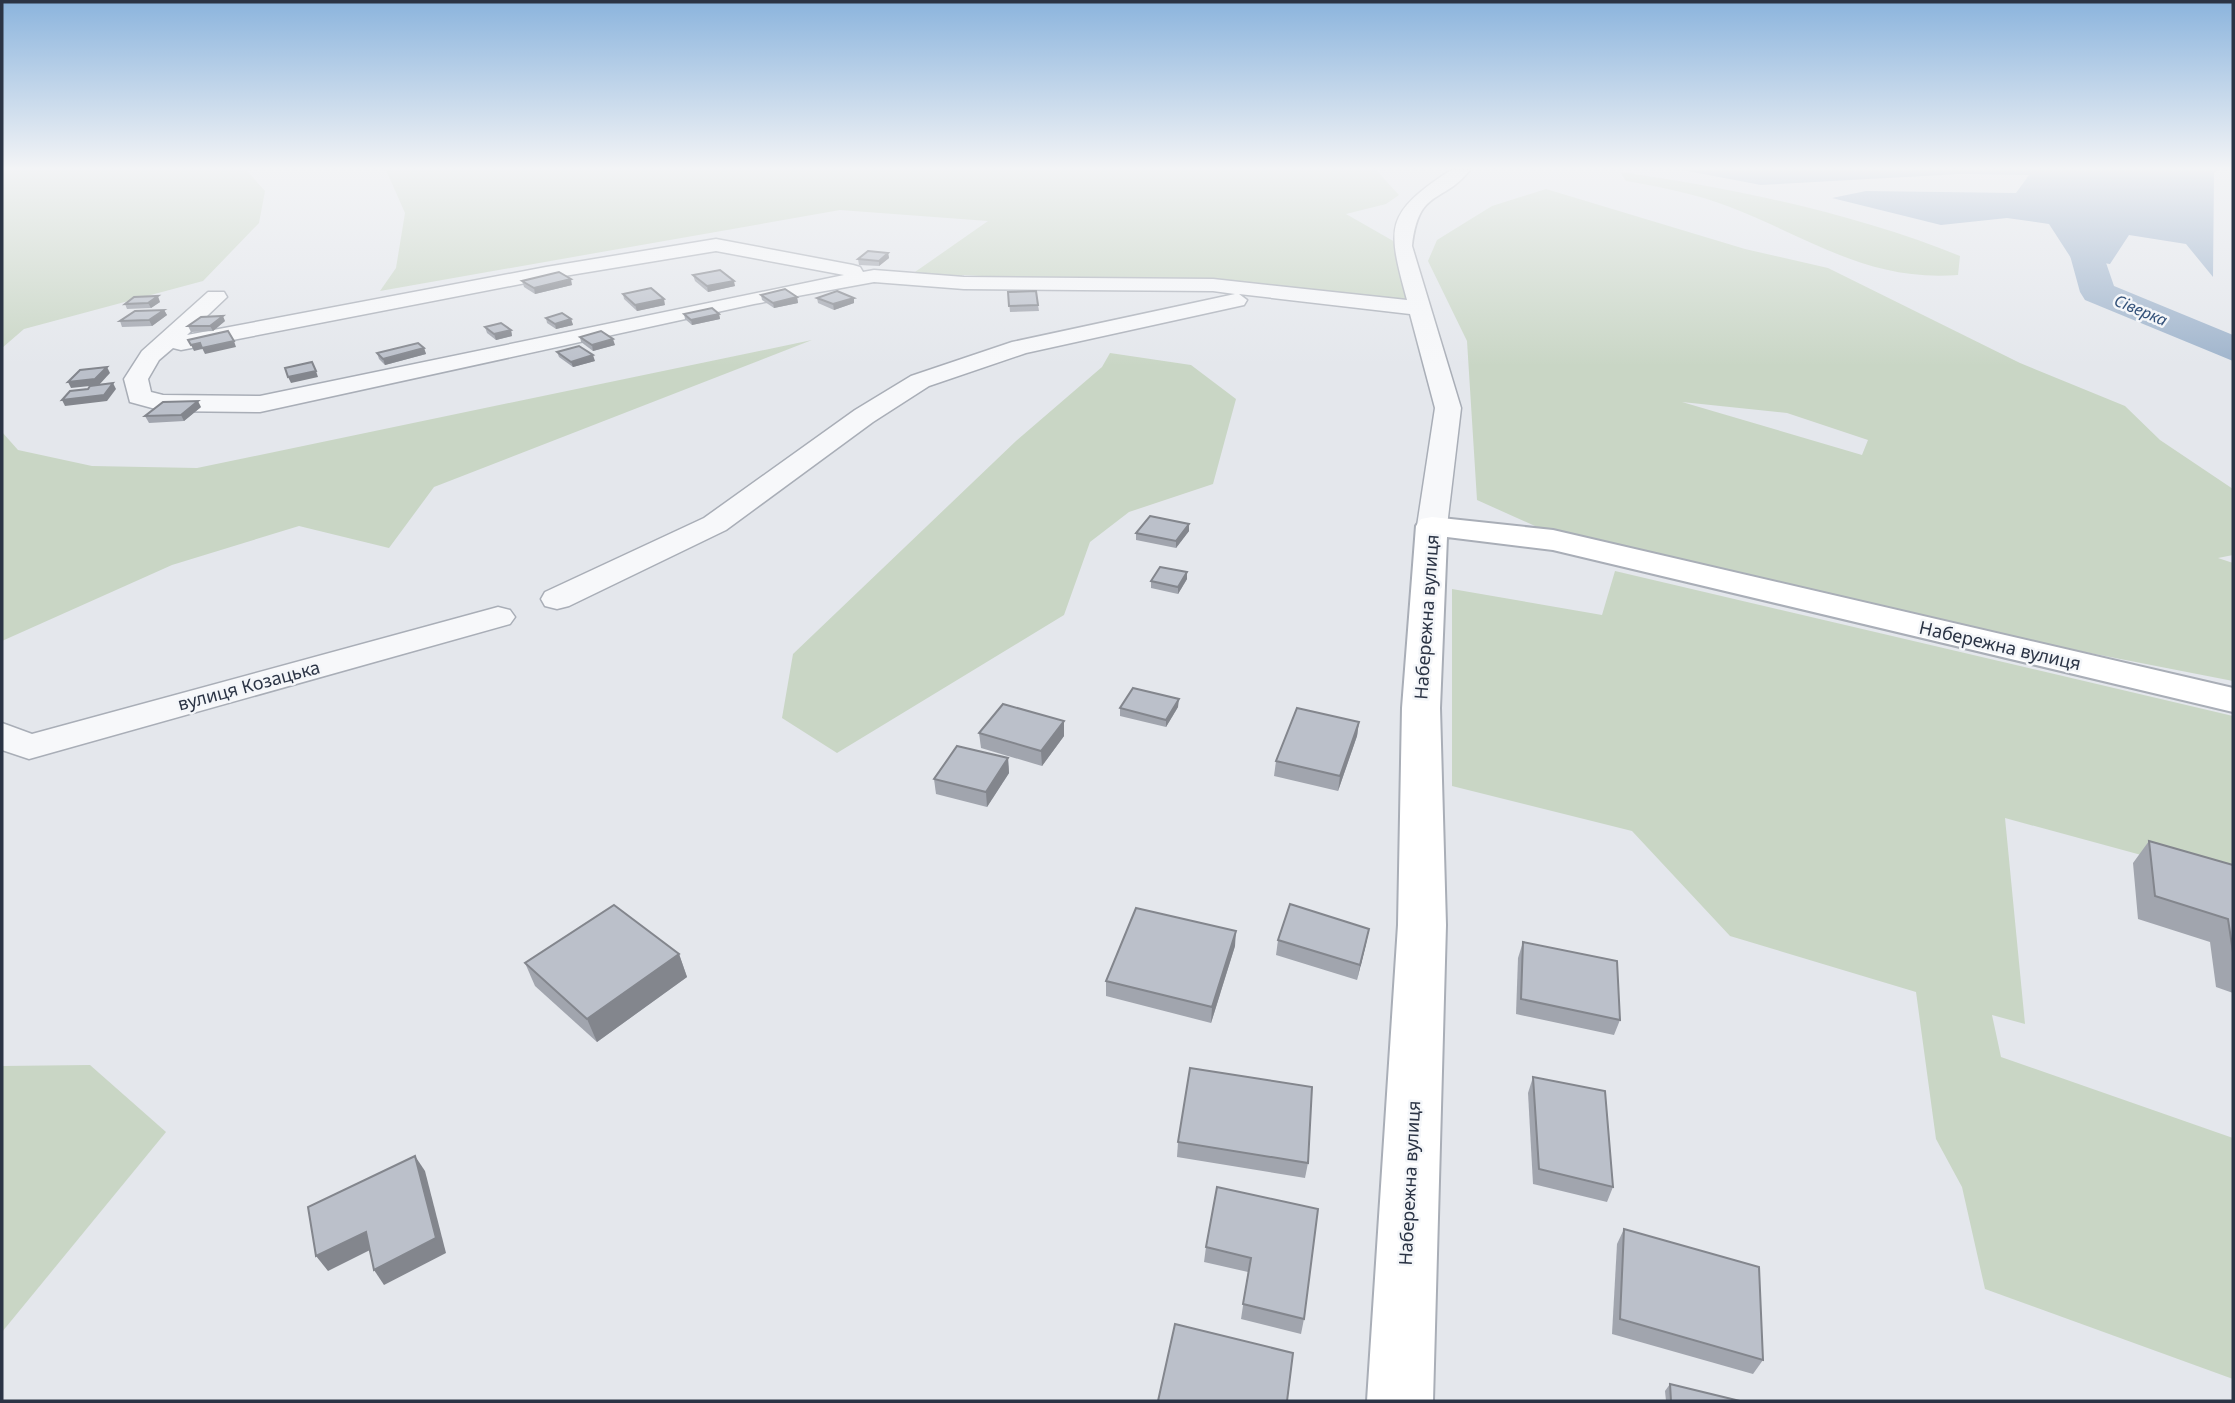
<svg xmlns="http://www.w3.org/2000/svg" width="2235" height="1403" font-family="'Noto Sans',sans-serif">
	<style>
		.green { fill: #c9d6c5; fill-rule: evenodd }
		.water { fill: #9fb4cc }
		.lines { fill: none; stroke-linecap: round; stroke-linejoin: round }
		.river { fill: #9fb4cc; fill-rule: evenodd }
		.street-casing { stroke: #a9aeb7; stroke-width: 3 }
		.secondary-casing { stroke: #a9aeb7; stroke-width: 4 }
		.street { fill: #f7f8fa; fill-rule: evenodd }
		.secondary { fill: #fff; fill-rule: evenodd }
		.wall { fill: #a1a5ae }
		.shaded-wall { fill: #83868d }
		.building { fill: #bbc0ca; stroke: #83868d; stroke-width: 2 }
		.labels { text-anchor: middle; stroke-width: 5; stroke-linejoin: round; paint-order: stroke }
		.far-water-label { font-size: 16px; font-style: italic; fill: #34527a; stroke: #f4f6f9 }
		.street-label { font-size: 18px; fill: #2b3445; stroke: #f4f6f9 }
	</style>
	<rect width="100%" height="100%" fill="#e4e7ec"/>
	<g class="green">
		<polygon points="2,170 246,170 265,191 259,223 203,281 24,329 2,348"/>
		<polygon points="386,170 1376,170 1399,195 1386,204 1346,214 1402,246 1417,308 1275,292 962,275 964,283 905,279 988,221 840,210 380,291 396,268 405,213"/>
		<path d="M1620 172C1729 187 1858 214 1960 256L1958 275C1868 282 1810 238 1730 207 1697 194 1661 187 1626 181Z"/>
		<path d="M1546 189 1745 249 1828 268 2020 363 2125 406 2160 440 2233 489V555L2218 558 2233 563V681L1894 615 1546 531 1477 500 1467 341 1428 261 1437 240 1492 206ZM1682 402 1787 413 1868 440 1862 455Z"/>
		<polygon points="812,340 434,487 389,548 299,526 172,565 2,641 2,432 18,450 92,466 197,468"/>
		<polygon points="1110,353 1191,365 1236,399 1213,484 1129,512 1090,542 1064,615 837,753 782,718 793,654 1016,441 1102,367"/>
		<polygon points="1615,571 2233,716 2233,880 2005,818 2025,1024 1992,1015 2001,1057 2233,1138 2233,1379 1985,1289 1962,1187 1936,1139 1916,992 1730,936 1632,831 1452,786 1452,589 1602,615"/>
		<polygon points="90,1065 166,1132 2,1332 2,1066"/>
	</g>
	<polygon class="water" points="1682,170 2217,170 2214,173 2213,277 2186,244 2129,235 2110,264 2071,258 2049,224 2007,218 1941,225 1832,198 1866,191 2016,193 2029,175 1960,174 1761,185"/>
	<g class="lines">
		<polygon class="river" points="2099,170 2127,170 2091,219 2114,286 2233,335 2233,361 2085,300 2080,292 2060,219"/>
		<defs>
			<g id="street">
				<path d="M1451 170H1470C1442 205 1419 187 1412 246L1461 408 1447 526 1443 532 1432 535 1421 532 1417 526 1435 408 1410 314 1239 294 1247 300 1244 305 1026 353 929 386 873 422 726 530 569 606 557 609 545 606 541 599 545 592 704 518 855 410 911 376 1012 342 1235 294 1213 291 964 289 874 282 754 304 260 412 163 411 130 402 124 379 142 351 208 292H224L227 297 187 335 546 267 716 239 853 265 860 267 863 272 874 270 964 277 1213 279 1407 300C1387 226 1384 214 1451 170ZM716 251 844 275 260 396 163 395 151 392 148 379 159 360 173 348 181 350 546 279Z"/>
				<polygon points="498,607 510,610 515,617 510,624 29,759 2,750 2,723 32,734"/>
			</g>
			<polygon id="secondary" points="1432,517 1553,530 2233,688 2233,712 1553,550 1447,537 1440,708 1446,925 1433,1401 1367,1401 1398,925 1402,708 1416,526 1421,519"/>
		</defs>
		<use href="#street" class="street-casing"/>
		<use href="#secondary" class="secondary-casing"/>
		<use href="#street" class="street"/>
		<use href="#secondary" class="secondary"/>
	</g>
	<g class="wall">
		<polygon points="888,253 889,258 879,266 859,265 858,259"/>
		<polygon points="693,275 735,286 708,292 695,281"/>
		<polygon points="522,281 572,285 535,294 524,287"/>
		<polygon points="1008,292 1038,305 1039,311 1010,312"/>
		<polygon points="623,294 665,305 637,311 624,299"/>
		<polygon points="761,295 797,297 798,303 774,308 762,300"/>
		<polygon points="817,298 854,303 834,310 818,303"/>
		<polygon points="160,302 151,308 127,309 125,304"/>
		<polygon points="164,310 167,315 152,326 122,327 120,321"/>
		<polygon points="684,314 719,314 720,319 692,325 685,319"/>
		<polygon points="546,318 571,319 573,325 556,329 547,323"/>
		<polygon points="225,321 213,331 191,332 188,326"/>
		<polygon points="485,327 511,330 512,336 496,340 487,333"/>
		<polygon points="580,337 615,345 593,351 581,342"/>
		<polygon points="424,348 426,354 385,365 379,359 377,353"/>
		<polygon points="557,352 595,361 573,367 559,357"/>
		<polygon points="201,407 184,421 149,423 145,416"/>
		<polygon points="1189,531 1176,548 1136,540 1136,533"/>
		<polygon points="1187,572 1187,579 1178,594 1151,588 1151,581"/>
		<polygon points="1178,707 1166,727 1120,716 1120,708"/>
		<polygon points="1064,721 1064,736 1042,766 981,748 979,733"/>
		<polygon points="1359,722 1357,736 1338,791 1274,776 1276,761"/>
		<polygon points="1008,758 1009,773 987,807 936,794 934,779"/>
		<polygon points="2149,841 2233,865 2233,993 2216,987 2210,942 2138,919 2133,863"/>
		<polygon points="1278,940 1366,944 1357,980 1276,955"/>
		<polygon points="1523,942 1620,1020 1614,1035 1516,1014 1518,958"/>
		<polygon points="1235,946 1211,1023 1106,996 1106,981"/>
		<polygon points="679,954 687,977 597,1042 535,986 525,963"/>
		<polygon points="1533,1077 1613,1187 1607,1202 1533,1184 1528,1093"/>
		<polygon points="1178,1142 1308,1163 1305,1178 1177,1157"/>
		<polygon points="1217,1187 1304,1319 1301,1334 1241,1319 1248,1272 1204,1262 1206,1247"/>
		<polygon points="1624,1229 1763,1360 1753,1374 1612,1334 1617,1244"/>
		<polygon points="1670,1384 1740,1401 1666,1401 1665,1391"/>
	</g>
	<g class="shaded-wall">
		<polygon points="888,253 889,258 879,266 879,261"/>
		<polygon points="571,279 572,285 535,294 534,288"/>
		<polygon points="734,281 735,286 708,292 707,286"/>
		<polygon points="158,296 160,302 151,308 148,303"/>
		<polygon points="797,297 798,303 774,308 773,303"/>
		<polygon points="854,298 854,303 834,310 833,304"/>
		<polygon points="664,299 665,305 637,311 635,305"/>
		<polygon points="164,310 167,315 152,326 149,320"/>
		<polygon points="719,314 720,319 692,325 691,320"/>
		<polygon points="223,316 225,321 213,331 210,326"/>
		<polygon points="571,319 573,325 556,329 555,324"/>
		<polygon points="511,330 512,336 496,340 494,334"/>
		<polygon points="613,339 615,345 593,351 592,345"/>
		<polygon points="234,341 236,347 205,354 202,348"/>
		<polygon points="200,343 202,349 194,351 191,345"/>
		<polygon points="424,348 426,354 385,365 383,359"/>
		<polygon points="593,355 595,361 573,367 571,362"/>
		<polygon points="107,367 110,373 99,385 71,388 68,382"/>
		<polygon points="316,371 318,377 291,383 288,377"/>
		<polygon points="113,383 116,389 107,401 65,406 62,400"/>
		<polygon points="198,401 201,407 184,421 181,415"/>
		<polygon points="1189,524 1189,531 1176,548 1176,541"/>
		<polygon points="1187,572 1187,579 1178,594 1178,587"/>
		<polygon points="1179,699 1178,707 1166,727 1166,720"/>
		<polygon points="1064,721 1064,736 1042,766 1041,751"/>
		<polygon points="1359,722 1357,736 1338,791 1340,776"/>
		<polygon points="1008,758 1009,773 987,807 986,792"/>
		<polygon points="1369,929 1366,944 1357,980 1360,965"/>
		<polygon points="1236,931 1235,946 1211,1023 1212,1007"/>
		<polygon points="679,954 687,977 597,1042 587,1019"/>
		<polygon points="415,1156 425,1171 446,1253 384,1285 374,1270"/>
		<polygon points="366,1232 376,1247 328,1271 316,1256"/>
	</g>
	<g class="building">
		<polygon points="868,251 888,253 879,261 858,259"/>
		<polygon points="720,270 734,281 707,286 693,275"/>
		<polygon points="559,272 571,279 534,288 522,281"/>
		<polygon points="651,288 664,299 635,305 623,294"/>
		<polygon points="785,289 797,297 773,303 761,295"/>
		<polygon points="837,291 854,298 833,304 817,298"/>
		<polygon points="1036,291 1038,305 1009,306 1008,292"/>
		<polygon points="158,296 148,303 125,304 134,297"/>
		<polygon points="712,308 719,314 691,320 684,314"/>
		<polygon points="164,310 149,320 120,321 135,311"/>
		<polygon points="562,313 571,319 555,324 546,318"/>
		<polygon points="223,316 210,326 188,326 201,317"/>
		<polygon points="501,323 511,330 494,334 485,327"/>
		<polygon points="228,331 234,341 202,348 200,343 191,345 188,340"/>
		<polygon points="601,331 613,339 592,345 580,337"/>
		<polygon points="418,343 424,348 383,359 377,353"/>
		<polygon points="579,346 593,355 571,362 557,352"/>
		<polygon points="312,362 316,371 288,377 285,368"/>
		<polygon points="107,367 95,379 68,382 80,370"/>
		<polygon points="113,383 104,395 62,400 70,391 88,389 90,386"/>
		<polygon points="198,401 181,415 145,416 163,402"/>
		<polygon points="1150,516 1189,524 1176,541 1136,533"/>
		<polygon points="1160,567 1187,572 1178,587 1151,581"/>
		<polygon points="1133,688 1179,699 1166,720 1120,708"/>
		<polygon points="1003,704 1064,721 1041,751 979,733"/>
		<polygon points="1297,708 1359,722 1340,776 1276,761"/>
		<polygon points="957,746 1008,758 986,792 934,779"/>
		<polygon points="2149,841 2233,865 2233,952 2228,919 2155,896"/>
		<polygon points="1290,904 1369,929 1360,965 1278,940"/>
		<polygon points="614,905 679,954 587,1019 525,963"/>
		<polygon points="1136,908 1236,931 1212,1007 1106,981"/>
		<polygon points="1523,942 1617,961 1620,1020 1521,999"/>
		<polygon points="1190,1068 1312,1087 1308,1163 1178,1142"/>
		<polygon points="1533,1077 1605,1091 1613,1187 1539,1169"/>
		<polygon points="415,1156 436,1238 374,1270 366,1232 316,1256 308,1207"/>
		<polygon points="1217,1187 1318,1209 1304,1319 1243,1304 1251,1258 1206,1247"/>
		<polygon points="1624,1229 1759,1267 1763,1360 1620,1319"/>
		<polygon points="1175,1324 1293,1353 1287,1401 1158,1401"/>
		<polygon points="1670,1384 1740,1401 1671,1401"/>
	</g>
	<linearGradient id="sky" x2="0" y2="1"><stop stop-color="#8bb4dd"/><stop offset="0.46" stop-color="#f3f4f6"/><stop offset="1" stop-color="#f3f4f6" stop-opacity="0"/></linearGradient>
	<rect width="2235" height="366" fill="url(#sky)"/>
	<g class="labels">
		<g class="far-water-label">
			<text transform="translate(2141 310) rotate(23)" y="6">Сіверка</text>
		</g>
		<g class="street-label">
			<text transform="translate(1427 617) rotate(-86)" y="6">Набережна вулиця</text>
			<text transform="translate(2000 646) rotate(13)" y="6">Набережна вулиця</text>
			<text transform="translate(249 686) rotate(-15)" y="6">вулиця Козацька</text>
			<text transform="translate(1410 1183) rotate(-87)" y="6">Набережна вулиця</text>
		</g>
	</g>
	<rect width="2235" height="1403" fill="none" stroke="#2b3445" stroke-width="7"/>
</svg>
